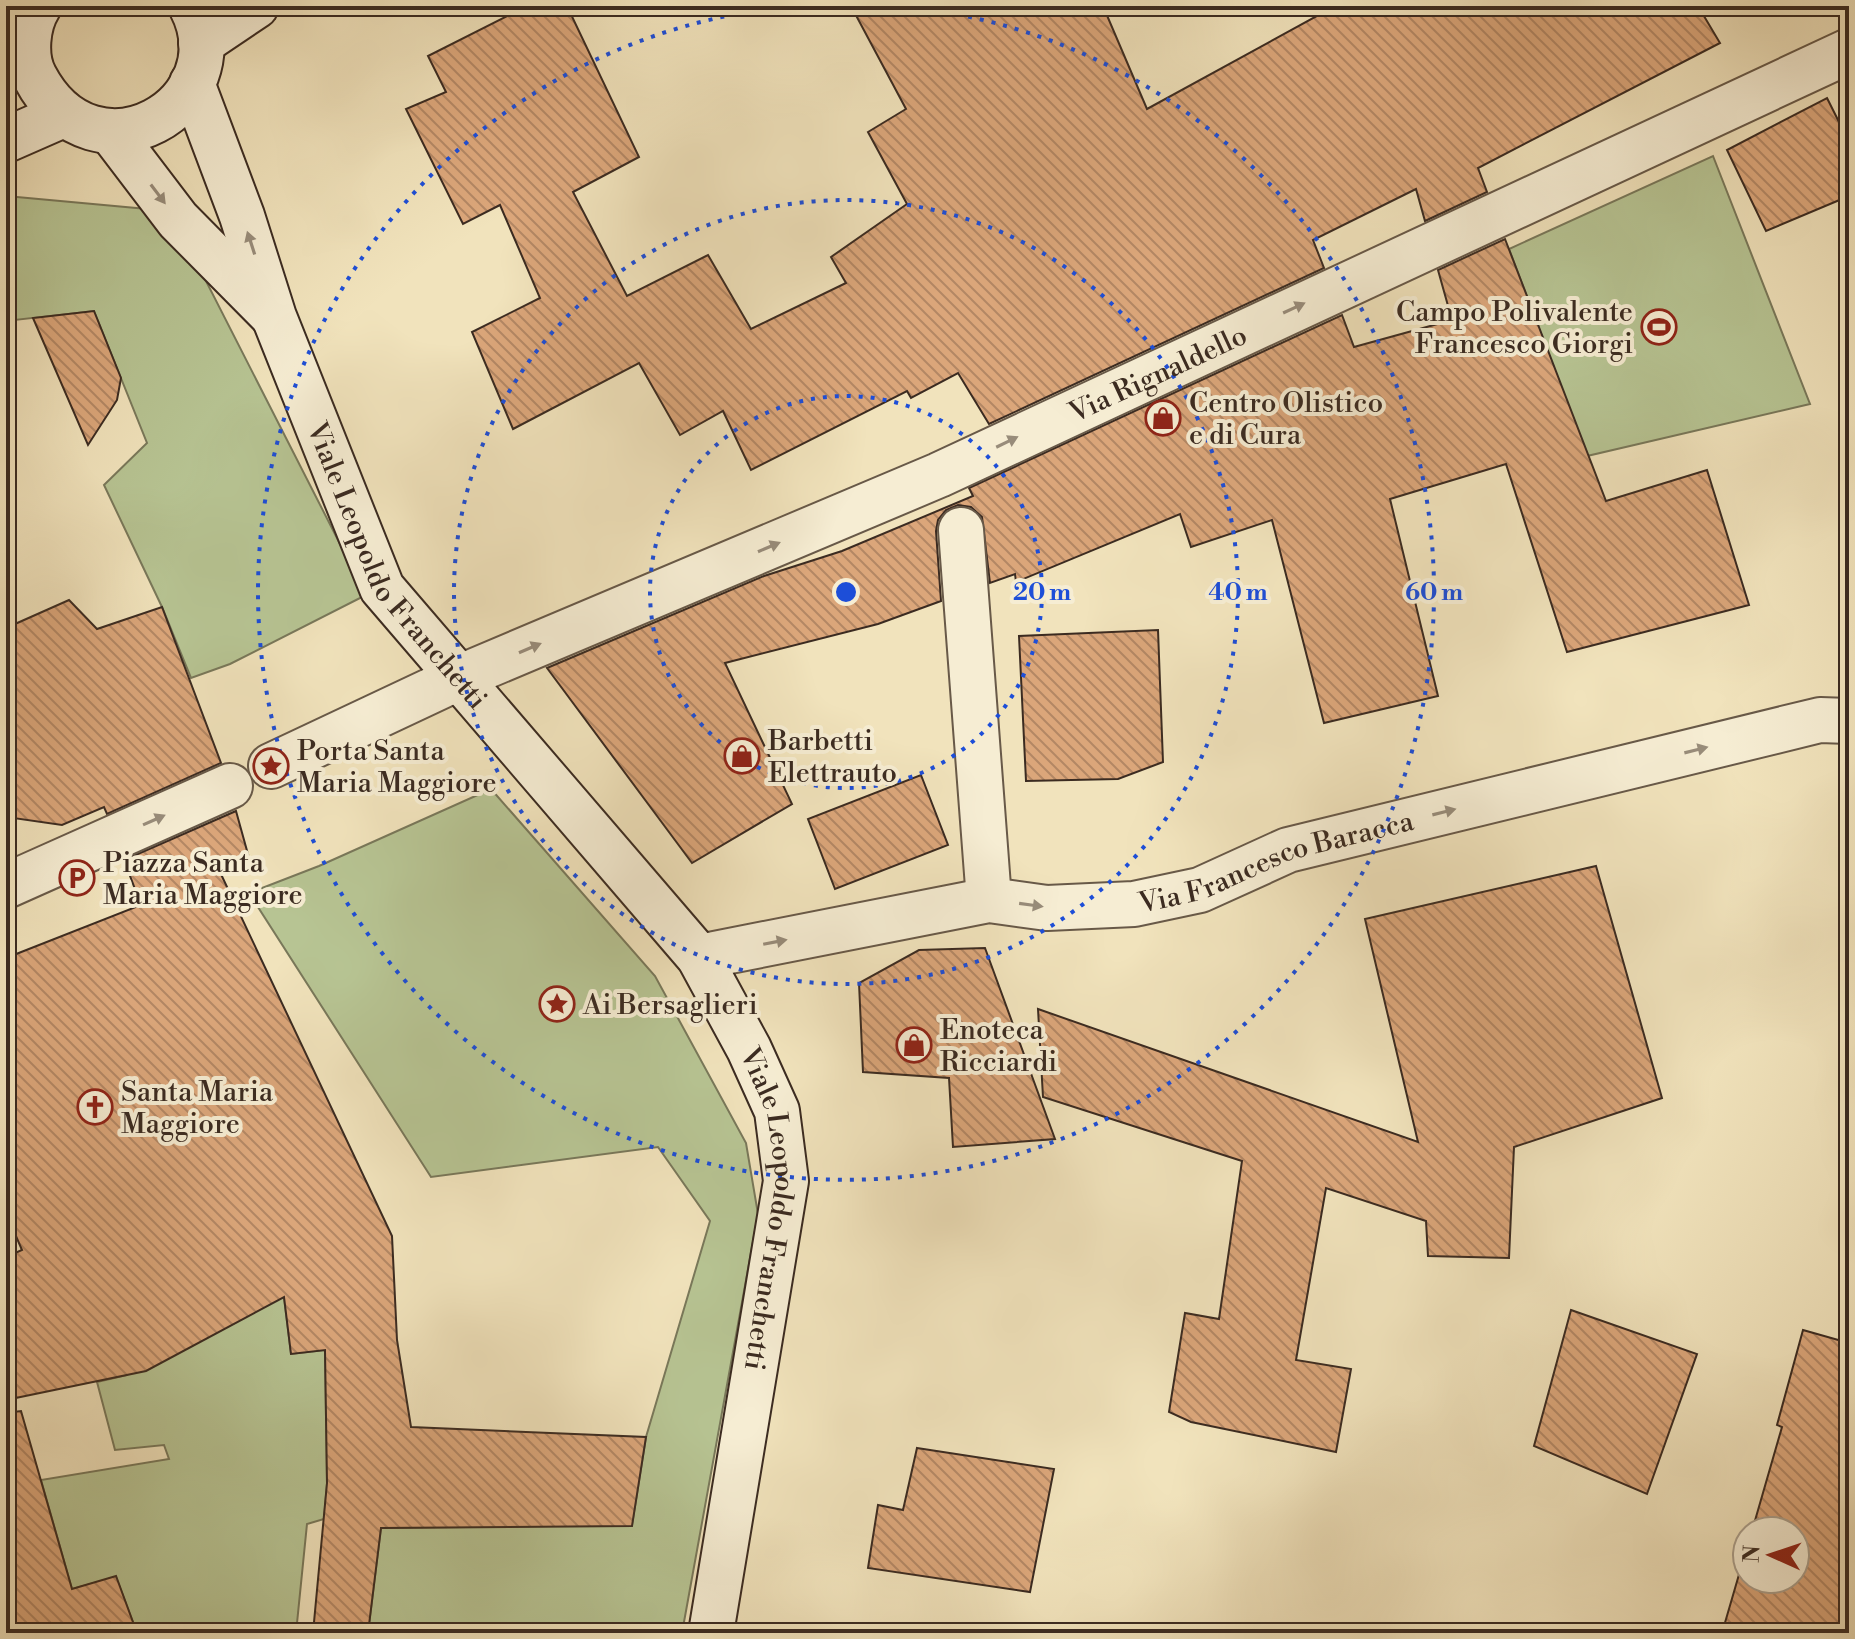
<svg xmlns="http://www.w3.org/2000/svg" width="1855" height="1639" font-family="'Libre Bodoni',serif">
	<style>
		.garden { fill: #b7c493; stroke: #79785a; stroke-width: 2 }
		.building { fill: url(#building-back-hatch); stroke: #3b2b21; stroke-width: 2 }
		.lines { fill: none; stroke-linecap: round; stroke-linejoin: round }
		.minor-casing { stroke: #685948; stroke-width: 48 }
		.secondary-casing { stroke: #3b2b21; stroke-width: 48 }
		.minor { stroke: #f6edd3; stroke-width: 44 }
		.secondary { stroke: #f6edd3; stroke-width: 44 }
		.oneway { fill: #988c7a }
		.ring { fill: none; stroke: #1d4ed8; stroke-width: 4; stroke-dasharray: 4 8 }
		.labels { text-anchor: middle; stroke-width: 8; stroke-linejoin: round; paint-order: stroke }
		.poi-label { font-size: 28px; fill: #3b2b21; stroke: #f6edd3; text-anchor: start }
		.street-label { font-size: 28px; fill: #3b2b21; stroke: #f6edd3 }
		.centre { fill: #1d4ed8; stroke: #f6edd3; stroke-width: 4 }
		.ring-label { font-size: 24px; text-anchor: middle; font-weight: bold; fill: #1d4ed8; stroke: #f6edd3; stroke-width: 8; stroke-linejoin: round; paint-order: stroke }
	</style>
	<defs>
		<pattern id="building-back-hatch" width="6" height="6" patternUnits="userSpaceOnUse" patternTransform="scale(2)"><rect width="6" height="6" fill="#dba67a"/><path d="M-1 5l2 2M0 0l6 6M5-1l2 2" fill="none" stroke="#b38764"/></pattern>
	</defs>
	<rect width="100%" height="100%" fill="#f1e3bc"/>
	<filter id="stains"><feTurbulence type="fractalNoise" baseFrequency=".0025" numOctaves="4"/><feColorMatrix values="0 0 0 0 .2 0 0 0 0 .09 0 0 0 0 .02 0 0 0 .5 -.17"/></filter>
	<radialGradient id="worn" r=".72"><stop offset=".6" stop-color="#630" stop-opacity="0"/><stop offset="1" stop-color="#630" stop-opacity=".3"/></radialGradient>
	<g class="garden">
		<polygon points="1713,156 1810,404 1587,456 1509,249"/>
		<polygon points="6,196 147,209 180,230 366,595 230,664 191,678 162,607 104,485 147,443 94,311 6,321"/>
		<polygon points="491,789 655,976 746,1143 758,1214 682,1633 368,1633 381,1528 632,1525 646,1437 710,1221 658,1147 431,1177 249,893 319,866"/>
		<polygon points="281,1274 291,1354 325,1350 327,1483 324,1519 307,1524 296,1633 137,1633 116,1577 72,1589 41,1480 169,1459 164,1445 115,1450 97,1382 127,1375 122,1351"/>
	</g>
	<g class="building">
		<polygon points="527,6 567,6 639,157 573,192 627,296 708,255 751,329 846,283 831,257 907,204 868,132 906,109 851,6 1103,6 1147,109 1335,6 1698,6 1720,43 1478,168 1487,192 1425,221 1416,189 1313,240 1324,268 989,424 958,373 911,398 907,391 751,470 723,411 680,435 639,363 513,429 472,332 540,298 500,205 463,224 406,109 446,92 428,56"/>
		<polygon points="1827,98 1849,142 1849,196 1766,231 1727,150"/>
		<polygon points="1505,239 1606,501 1707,470 1749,605 1567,652 1506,464 1390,499 1438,696 1324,723 1272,520 1191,547 1180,514 1016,582 1015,574 990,583 982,517 971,507 958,505 946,510 938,520 936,531 941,601 878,624 725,663 792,804 692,863 547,668 764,576 842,551 973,496 969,488 1342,315 1354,347 1452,320 1438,270"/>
		<polygon points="94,311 121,378 117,400 88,445 33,318"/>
		<polygon points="69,600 97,629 162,607 221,763 107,814 104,807 62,825 6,817 6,628"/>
		<polygon points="1158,630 1163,762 1118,779 1026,781 1019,636"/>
		<polygon points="921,775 948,845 835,889 808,819"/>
		<polygon points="236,811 249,858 219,870 392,1236 397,1340 411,1427 646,1437 632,1526 381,1528 368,1633 313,1633 327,1483 325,1350 291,1354 284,1297 146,1371 6,1400 6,1257 22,1250 6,1213 6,958 141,905 124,860"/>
		<polygon points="1596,866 1662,1098 1514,1147 1509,1258 1428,1256 1426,1221 1326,1188 1296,1360 1351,1369 1336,1452 1191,1422 1169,1412 1185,1313 1219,1319 1242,1161 1043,1097 1038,1009 1418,1142 1365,919"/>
		<polygon points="985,948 1055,1139 953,1147 949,1078 863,1072 859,983 919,950"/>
		<polygon points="1571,1310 1697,1354 1647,1494 1534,1446"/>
		<polygon points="1803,1330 1849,1343 1849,1633 1722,1633 1747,1547 1747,1579 1795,1579 1795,1531 1752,1531 1782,1427 1777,1425"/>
		<polygon points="21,1411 72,1589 116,1576 137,1633 6,1633 6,1413"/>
		<polygon points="917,1448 1054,1469 1030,1592 868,1568 878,1505 903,1510"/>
	</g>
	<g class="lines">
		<defs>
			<g id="minor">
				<polyline points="961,530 989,900"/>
				<path id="s1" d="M271 766 458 678 939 475 1849 51"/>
				<polyline points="6,886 230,786"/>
				<path id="s2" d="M699 957 989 900 1047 908 1134 904 1200 890 1288 850 1820 720 1849 721"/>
			</g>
			<g id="secondary">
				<path d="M39 6C27 25 24 57 35 77 95 191 242 104 191 6"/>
				<polyline points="201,43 256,6"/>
				<path id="s3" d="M192 83 242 216 274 317 382 588 699 957 749 1049 777 1111 786 1181 711 1633"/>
				<polyline points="111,132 178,220 272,315"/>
				<polyline points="6,140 63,115"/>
			</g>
		</defs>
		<use href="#minor" class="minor-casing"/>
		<use href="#secondary" class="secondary-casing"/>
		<use href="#minor" class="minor"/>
		<use href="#secondary" class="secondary"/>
	</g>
	<defs><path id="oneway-solid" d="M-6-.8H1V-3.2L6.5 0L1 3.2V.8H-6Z" transform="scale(2)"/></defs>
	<g class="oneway">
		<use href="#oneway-solid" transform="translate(158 194) rotate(53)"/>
		<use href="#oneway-solid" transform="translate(251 243) rotate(-108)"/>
		<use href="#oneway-solid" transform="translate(1294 308) rotate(-25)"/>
		<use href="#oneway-solid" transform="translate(1007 442) rotate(-26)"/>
		<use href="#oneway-solid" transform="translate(769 547) rotate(-23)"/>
		<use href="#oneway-solid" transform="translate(530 648) rotate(-23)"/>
		<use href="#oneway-solid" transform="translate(1696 750) rotate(-14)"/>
		<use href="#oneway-solid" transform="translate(1444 812) rotate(-14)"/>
		<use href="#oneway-solid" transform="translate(154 820) rotate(-24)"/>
		<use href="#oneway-solid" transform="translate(1031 905) rotate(8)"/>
		<use href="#oneway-solid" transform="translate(775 942) rotate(-11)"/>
	</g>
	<g class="ring">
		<circle cx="846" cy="592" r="196"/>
		<circle cx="846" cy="592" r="392"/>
		<path d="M897 6A588 588 0 1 1 795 6"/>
	</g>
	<defs>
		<symbol id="stadium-ring" viewBox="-11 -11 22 22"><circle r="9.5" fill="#f6edd3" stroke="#8f2418" stroke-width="1.5"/><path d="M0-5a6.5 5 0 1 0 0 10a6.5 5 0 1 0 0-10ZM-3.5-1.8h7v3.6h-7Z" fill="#8f2418"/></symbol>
		<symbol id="shop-ring" viewBox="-11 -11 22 22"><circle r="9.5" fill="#f6edd3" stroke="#8f2418" stroke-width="1.5"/><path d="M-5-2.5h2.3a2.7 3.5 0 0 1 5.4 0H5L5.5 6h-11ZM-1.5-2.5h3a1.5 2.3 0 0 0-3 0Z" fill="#8f2418"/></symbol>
		<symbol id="sight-ring" viewBox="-11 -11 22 22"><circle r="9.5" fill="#f6edd3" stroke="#8f2418" stroke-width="1.5"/><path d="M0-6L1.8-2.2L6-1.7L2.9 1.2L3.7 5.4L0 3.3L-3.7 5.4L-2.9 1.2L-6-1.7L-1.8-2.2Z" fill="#8f2418"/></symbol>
		<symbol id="parking-ring" viewBox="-11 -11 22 22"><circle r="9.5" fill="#f6edd3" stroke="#8f2418" stroke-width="1.5"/><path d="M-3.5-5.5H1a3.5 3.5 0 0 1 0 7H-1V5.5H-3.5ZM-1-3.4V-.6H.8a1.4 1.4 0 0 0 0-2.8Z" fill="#8f2418"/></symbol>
		<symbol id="church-ring" viewBox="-11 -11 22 22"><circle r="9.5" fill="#f6edd3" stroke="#8f2418" stroke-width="1.5"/><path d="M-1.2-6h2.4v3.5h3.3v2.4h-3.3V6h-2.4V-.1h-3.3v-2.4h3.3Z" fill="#8f2418"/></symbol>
	</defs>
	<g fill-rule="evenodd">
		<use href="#stadium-ring" x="1639" y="307" width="40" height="40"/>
		<use href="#shop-ring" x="1143" y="398" width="40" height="40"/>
		<use href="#shop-ring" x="722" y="736" width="40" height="40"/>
		<use href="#sight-ring" x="251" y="746" width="40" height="40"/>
		<use href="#parking-ring" x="57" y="858" width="40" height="40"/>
		<use href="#sight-ring" x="537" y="984" width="40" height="40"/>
		<use href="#shop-ring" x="894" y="1025" width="40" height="40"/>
		<use href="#church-ring" x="75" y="1087" width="40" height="40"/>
	</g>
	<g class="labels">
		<g class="poi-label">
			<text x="1633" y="321" text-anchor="end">Campo Polivalente<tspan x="1633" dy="32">Francesco Giorgi</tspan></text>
			<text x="1189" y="412">Centro Olistico<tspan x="1189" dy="32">e di Cura</tspan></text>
			<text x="768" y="750">Barbetti<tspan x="768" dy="32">Elettrauto</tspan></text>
			<text x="297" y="760">Porta Santa<tspan x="297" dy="32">Maria Maggiore</tspan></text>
			<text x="103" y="872">Piazza Santa<tspan x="103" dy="32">Maria Maggiore</tspan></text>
			<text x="583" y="1014">Ai Bersaglieri</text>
			<text x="940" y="1039">Enoteca<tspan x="940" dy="32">Ricciardi</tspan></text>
			<text x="121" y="1101">Santa Maria<tspan x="121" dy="32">Maggiore</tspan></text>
		</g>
		<g class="street-label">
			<text dy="10" stroke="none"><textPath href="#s1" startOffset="970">Via Rignaldello</textPath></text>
			<text dy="10" stroke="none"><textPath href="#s3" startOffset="528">Viale Leopoldo Franchetti</textPath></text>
			<text dy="10" stroke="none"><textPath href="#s2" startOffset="590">Via Francesco Baracca</textPath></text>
			<text dy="10" stroke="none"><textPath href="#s3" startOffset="1296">Viale Leopoldo Franchetti</textPath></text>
		</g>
	</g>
	<circle cx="846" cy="592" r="12" class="centre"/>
	<g class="ring-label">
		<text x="1042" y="600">20 m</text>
		<text x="1238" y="600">40 m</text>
		<text x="1434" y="600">60 m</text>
	</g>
	<rect width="1855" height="1639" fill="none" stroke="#f1e3bc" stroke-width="32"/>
	<rect x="8" y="8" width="1839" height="1623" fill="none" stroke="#3b2b21" stroke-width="4"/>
	<rect x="16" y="16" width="1823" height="1607" fill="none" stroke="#3b2b21" stroke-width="2"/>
	<g transform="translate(1771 1555) rotate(273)"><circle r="38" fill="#f6edd3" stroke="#ab9f8c" stroke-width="2"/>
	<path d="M0-6L14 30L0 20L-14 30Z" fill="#8f2418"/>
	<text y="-12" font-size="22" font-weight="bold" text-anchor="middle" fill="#3b2b21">N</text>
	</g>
	<rect width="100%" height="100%" filter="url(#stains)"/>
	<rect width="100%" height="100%" fill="url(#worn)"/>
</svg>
